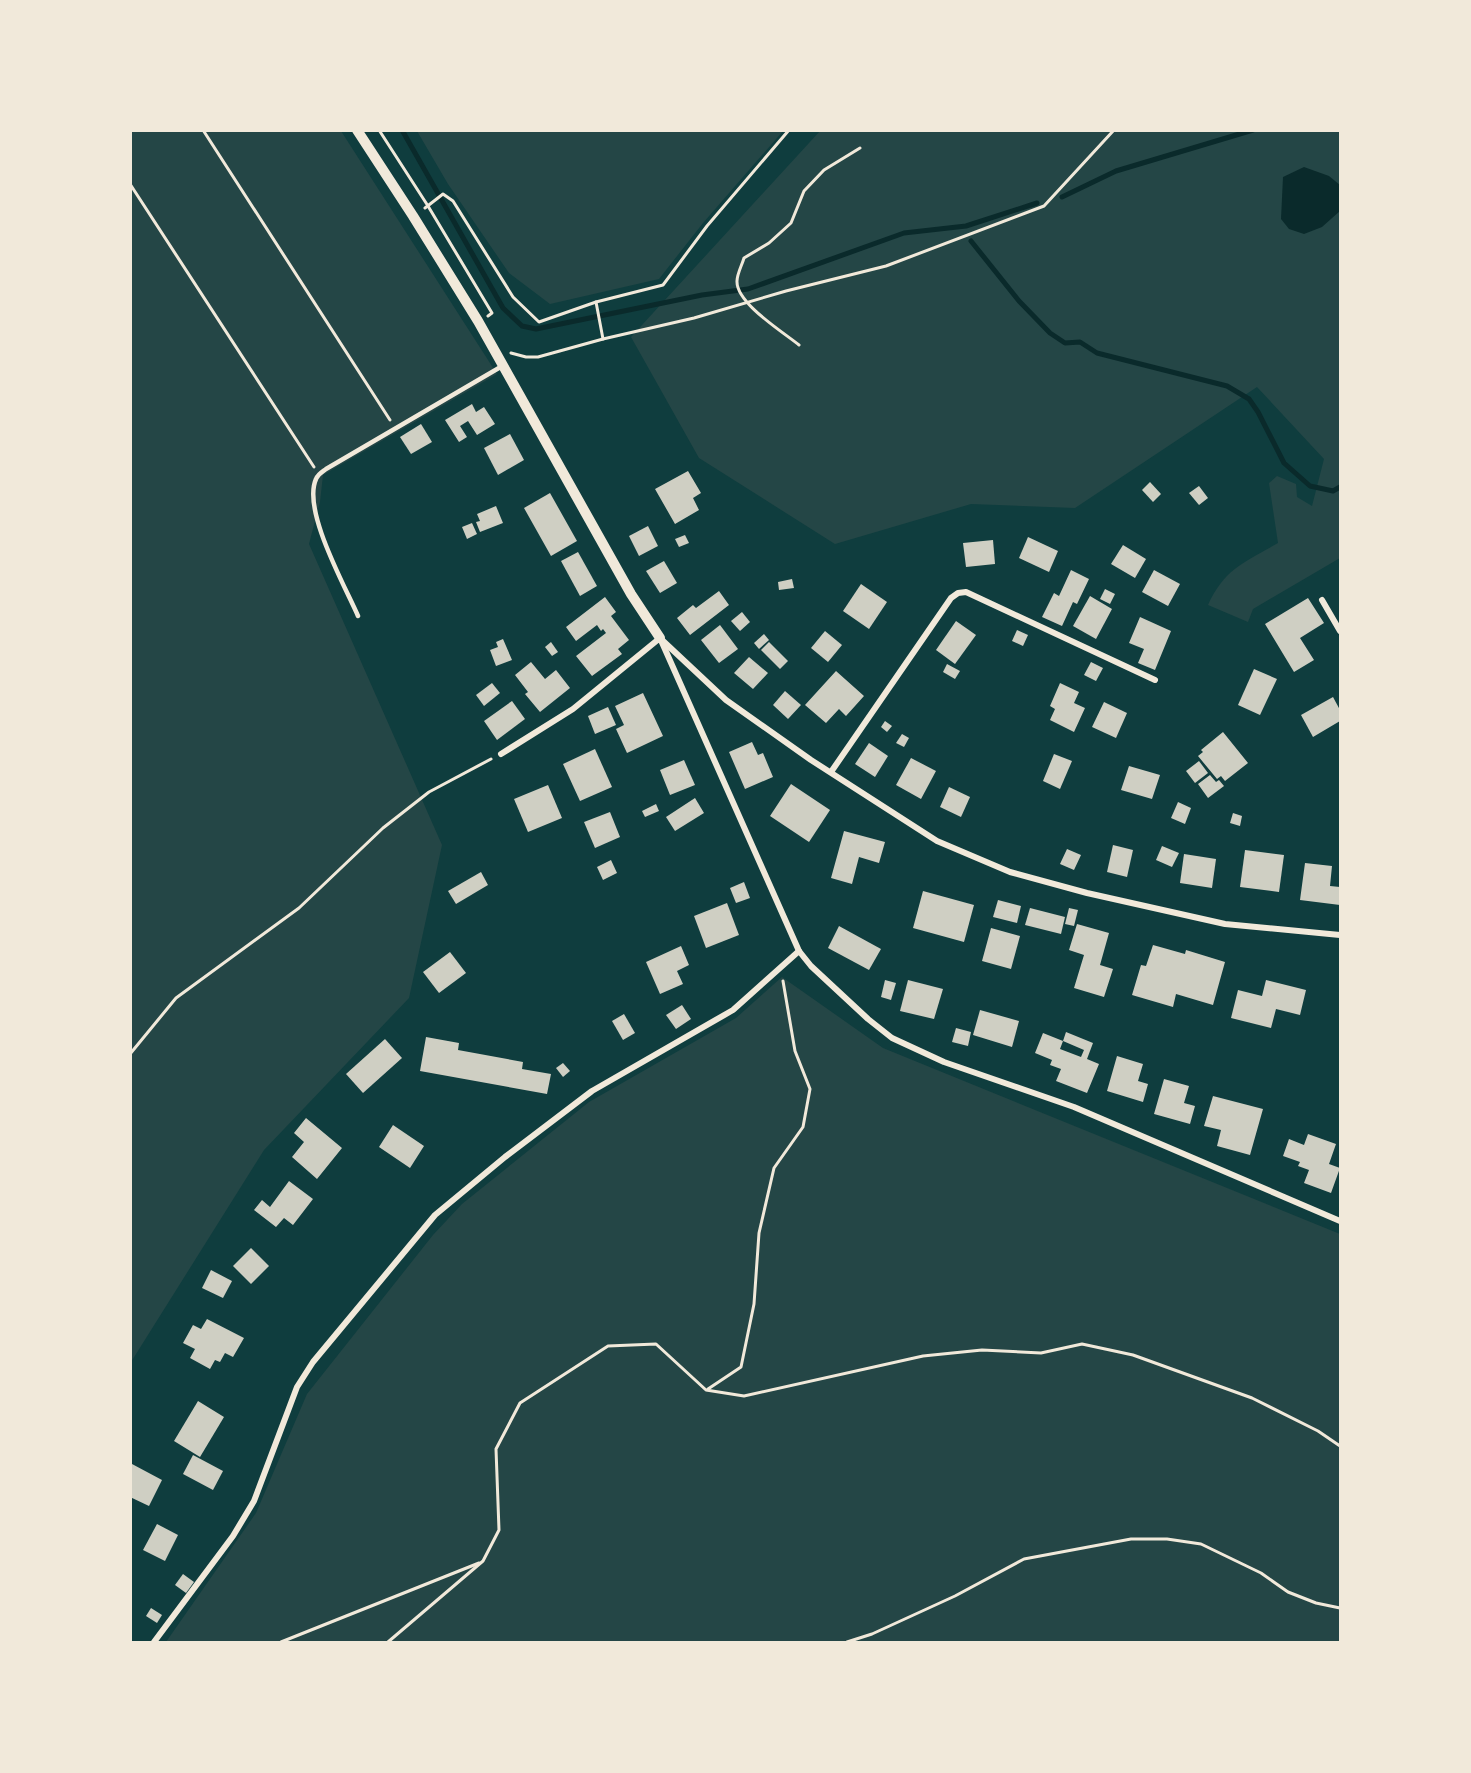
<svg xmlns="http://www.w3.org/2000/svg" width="1471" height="1773" font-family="'Source Sans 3',sans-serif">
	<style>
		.green { fill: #244646 }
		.water { fill: #0a2a2b }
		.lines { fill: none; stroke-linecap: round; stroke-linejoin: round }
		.stream { stroke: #0a2a2b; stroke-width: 5 }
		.building { fill: #cfcfc3; fill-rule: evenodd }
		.path { stroke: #f1e9da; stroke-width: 3 }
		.service { stroke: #f1e9da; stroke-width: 4.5 }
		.minor { stroke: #f1e9da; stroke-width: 6 }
		.tertiary { stroke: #f1e9da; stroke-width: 10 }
	</style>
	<rect width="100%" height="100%" fill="#0f3d3e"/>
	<g class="green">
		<polygon points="131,131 341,131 497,374 323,475 320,502 309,544 442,845 409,998 264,1150 131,1362"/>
		<polygon points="417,131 783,131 703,223 659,279 550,304 509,273 448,184"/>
		<path d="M820 131H1340V558L1253 609 1248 622 1208 605C1225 568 1244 563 1278 543L1269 483 1277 476 1296 484 1297 497 1312 506 1324 459 1257 387 1075 508 971 504 835 544 699 458 631 337Z"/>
		<polygon points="782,977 883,1048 1340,1234 1340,1642 166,1642 256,1513 307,1394 433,1235 462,1204 589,1102 736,1018"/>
	</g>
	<polygon class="water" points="1304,167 1329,176 1340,185 1340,211 1322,227 1304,234 1289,229 1281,219 1283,177"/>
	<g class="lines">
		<g class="stream">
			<polyline points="402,130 503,308 522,326 536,329 702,295 748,289 904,233 966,226 1037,203"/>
			<polyline points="1062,197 1116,171 1253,130"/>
			<polyline points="971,241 1019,301 1050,333 1065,343 1080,342 1097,353 1227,386 1249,399 1258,412 1284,463 1310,486 1333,491 1340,487"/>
		</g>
	</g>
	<g class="building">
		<polygon points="472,404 476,412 484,407 495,424 477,435 468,421 460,426 467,437 459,442 445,420"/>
		<polygon points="421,424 432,442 411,454 400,437"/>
		<polygon points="510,434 524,460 498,475 484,448"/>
		<polygon points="688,471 701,493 693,498 699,510 675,524 655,489"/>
		<polygon points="1150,482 1161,494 1153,502 1142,490"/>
		<polygon points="1199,486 1208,498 1199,505 1189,493"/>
		<polygon points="550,493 577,541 551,556 524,508"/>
		<polygon points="496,506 503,523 480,532 476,522 480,521 477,514"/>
		<polygon points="472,523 477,534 467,539 462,527"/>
		<polygon points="648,526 658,546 639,556 629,536"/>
		<polygon points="685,535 689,543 679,547 675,539"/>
		<polygon points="1028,537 1058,551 1049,572 1019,558"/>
		<polygon points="993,540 995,564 966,567 963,543"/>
		<polygon points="1123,545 1146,559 1135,578 1111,564"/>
		<polygon points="578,552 597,586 580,596 561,561"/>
		<polygon points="664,561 677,583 660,593 646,571"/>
		<polygon points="1071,570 1089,579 1077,604 1073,602 1062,626 1042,617 1054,593 1059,596"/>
		<polygon points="1154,570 1180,584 1168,606 1142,592"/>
		<polygon points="792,579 794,588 779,590 778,582"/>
		<polygon points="861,584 887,602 869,629 843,611"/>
		<polygon points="1105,589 1115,594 1110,604 1100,599"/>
		<polygon points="719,591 729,605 690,635 677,618 693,605 696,608"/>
		<polygon points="1090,596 1112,609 1096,639 1073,626"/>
		<polygon points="605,597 616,612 611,616 629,640 618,649 622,654 592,676 576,656 606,633 603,629 601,631 597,625 576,641 566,627"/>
		<polygon points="1308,598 1324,623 1300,638 1314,660 1294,672 1265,624"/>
		<polygon points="742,612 750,622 740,631 731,621"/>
		<polygon points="1140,617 1171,631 1155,670 1138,663 1144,649 1129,643"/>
		<polygon points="956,621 976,635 955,664 936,650"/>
		<polygon points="720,625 738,649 719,663 701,640"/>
		<polygon points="1017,630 1028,635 1023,646 1012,641"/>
		<polygon points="825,631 842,645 828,662 811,648"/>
		<polygon points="764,634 769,640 759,649 754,643"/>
		<polygon points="503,639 512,660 496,666 490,650 498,647 496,642"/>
		<polygon points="551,642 558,652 552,656 545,647"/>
		<polygon points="769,642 788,661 780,669 761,650"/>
		<polygon points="749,657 768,673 753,689 734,673"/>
		<polygon points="531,662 545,679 556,670 570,688 540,712 525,694 528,692 515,675"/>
		<polygon points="1091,662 1103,668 1096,681 1084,675"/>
		<polygon points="947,664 960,671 955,679 943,672"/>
		<polygon points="1254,669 1277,679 1260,715 1238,705"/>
		<polygon points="836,671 864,696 846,716 839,709 826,723 805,705"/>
		<polygon points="492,683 500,693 484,706 476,695"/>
		<polygon points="1060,683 1079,692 1074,703 1085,708 1074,732 1050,720 1055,709 1050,706"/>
		<polygon points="785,691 801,705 788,719 773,705"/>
		<polygon points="643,693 663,736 627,753 616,729 624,725 615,706"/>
		<polygon points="1333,697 1340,710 1340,721 1313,737 1301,715"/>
		<polygon points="512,701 525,719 497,740 484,721"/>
		<polygon points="1104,702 1127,713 1116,738 1092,727"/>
		<polygon points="608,707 616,725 595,734 588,716"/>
		<polygon points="885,721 892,726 887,732 881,727"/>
		<polygon points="1223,732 1248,763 1225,781 1221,776 1217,779 1198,756 1203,752 1201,750"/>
		<polygon points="902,734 909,738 904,747 896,743"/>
		<polygon points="752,742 758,755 763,753 773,777 745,789 729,752"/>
		<polygon points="869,743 888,756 875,777 855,764"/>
		<polygon points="595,749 612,787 580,801 563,764"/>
		<polygon points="1054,754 1072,761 1060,789 1043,781"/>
		<polygon points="911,758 936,771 921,799 896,785"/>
		<polygon points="684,760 695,785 670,795 660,770"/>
		<polygon points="1199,761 1208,773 1195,783 1186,771"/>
		<polygon points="1129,766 1160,775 1152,799 1121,790"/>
		<polygon points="1210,775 1216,782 1219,780 1224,786 1208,798 1198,784"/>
		<polygon points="791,784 830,810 809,842 770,816"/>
		<polygon points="548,785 562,818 528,832 514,799"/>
		<polygon points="949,787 970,797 961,817 940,807"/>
		<polygon points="695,798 704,813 675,831 666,817"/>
		<polygon points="1178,802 1191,808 1185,824 1171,818"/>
		<polygon points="656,804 659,811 645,817 642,811"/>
		<polygon points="610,812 620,837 595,848 584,822"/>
		<polygon points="1233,813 1242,816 1240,826 1230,823"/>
		<polygon points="844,831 885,842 879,863 859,857 852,884 831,878"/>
		<polygon points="1113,845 1133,850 1127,877 1107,872"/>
		<polygon points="1162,846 1179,853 1172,867 1156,860"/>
		<polygon points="1067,849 1081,855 1074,870 1060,864"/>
		<polygon points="1245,850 1284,855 1279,892 1240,887"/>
		<polygon points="1184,854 1216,859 1212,888 1180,883"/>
		<polygon points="611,860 617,873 603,880 597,867"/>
		<polygon points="1305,863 1332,866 1330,886 1340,887 1340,905 1300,900"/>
		<polygon points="481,872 488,885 456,904 448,891"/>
		<polygon points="744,882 750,898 736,903 730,888"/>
		<polygon points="923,891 974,905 964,942 913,928"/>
		<polygon points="998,900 1021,906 1017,923 993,917"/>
		<polygon points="727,903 739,935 706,948 694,916"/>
		<polygon points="1030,908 1065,917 1061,934 1025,925"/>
		<polygon points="1069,908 1078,910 1074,926 1065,924"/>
		<polygon points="1077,924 1109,933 1100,965 1113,969 1104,997 1074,988 1084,955 1069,950"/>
		<polygon points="839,926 881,949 869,970 828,948"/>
		<polygon points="991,928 1020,936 1011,969 982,961"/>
		<polygon points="1153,945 1185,954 1186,950 1225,962 1213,1005 1176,994 1173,1007 1132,995 1141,965 1146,966"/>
		<polygon points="681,946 689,965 677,971 683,984 660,994 646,962"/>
		<polygon points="450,952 466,973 439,993 423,972"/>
		<polygon points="885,980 896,983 891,1000 881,997"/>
		<polygon points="908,980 943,989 934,1019 900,1011"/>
		<polygon points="1266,980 1306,990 1300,1015 1276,1009 1271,1028 1231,1018 1238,990 1262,996"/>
		<polygon points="682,1005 691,1019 676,1029 666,1015"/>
		<polygon points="980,1010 1019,1021 1012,1047 973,1035"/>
		<polygon points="624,1014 635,1033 623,1040 612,1021"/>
		<polygon points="956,1028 971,1032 968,1046 952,1042"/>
		<path d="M1066 1032 1093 1043 1087 1059 1099 1064 1087 1093 1056 1081 1061 1069 1050 1065 1052 1060 1035 1053 1043 1033 1063 1041ZM1063 1041 1084 1050 1081 1057 1060 1049Z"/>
		<polygon points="426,1037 459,1043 458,1050 523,1062 522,1069 551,1074 547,1094 420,1071"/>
		<polygon points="385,1039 402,1058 363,1093 346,1074"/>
		<polygon points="1117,1056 1143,1064 1138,1081 1148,1084 1143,1102 1107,1091"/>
		<polygon points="563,1063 570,1071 563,1077 556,1068"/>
		<polygon points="1164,1079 1189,1086 1184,1103 1195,1106 1190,1124 1154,1114"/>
		<polygon points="1213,1096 1263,1109 1250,1155 1217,1146 1221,1130 1204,1126"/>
		<polygon points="306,1118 342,1148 317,1179 292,1157 304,1142 294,1133"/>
		<polygon points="393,1125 424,1146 410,1168 379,1147"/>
		<polygon points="1308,1134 1336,1144 1329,1164 1340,1168 1331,1193 1304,1183 1309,1170 1298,1166 1300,1162 1283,1156 1289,1139 1304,1145"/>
		<polygon points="289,1181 313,1199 293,1225 284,1218 276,1227 254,1210 262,1200 270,1207"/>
		<polygon points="251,1248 269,1266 251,1284 233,1266"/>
		<polygon points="211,1270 232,1281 223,1298 202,1288"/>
		<polygon points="207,1319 244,1338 233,1357 225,1353 220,1362 215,1360 210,1369 190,1358 195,1349 183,1343 193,1325 201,1329"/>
		<polygon points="198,1401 224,1417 200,1457 174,1441"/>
		<polygon points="193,1455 223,1471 213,1490 183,1474"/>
		<polygon points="132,1464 162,1480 149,1506 130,1497 130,1468"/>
		<polygon points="157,1524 178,1535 165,1561 143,1550"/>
		<polygon points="183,1574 194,1582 186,1593 175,1585"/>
		<polygon points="151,1608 162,1615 157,1623 146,1616"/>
	</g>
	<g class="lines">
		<g class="path">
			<polyline points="203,130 390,420"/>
			<polyline points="379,130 428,206 492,313 488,316"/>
			<polyline points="130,184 314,467"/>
			<polyline points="425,208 443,194 453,201 513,297 539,322 596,302 663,285 707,226 789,130"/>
			<polyline points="596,302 603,339"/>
			<path d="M799 345C783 332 736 303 737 281 737 274 742 265 744 258L769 243 791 223 804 191 824 170 860 148"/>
			<polyline points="511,353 526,357 538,357 603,339 694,318 786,291 886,266 1044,206 1114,130"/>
			<polyline points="130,1054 176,998 299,908 383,828 429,792 491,759"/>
			<polyline points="708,1389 741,1367 754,1304 759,1233 774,1168 803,1127 810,1089 795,1051 783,981"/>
			<polyline points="281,1642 479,1563"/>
			<polyline points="388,1642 483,1561 499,1530 496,1449 520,1403 608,1346 656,1344 706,1390 744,1396 923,1356 982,1350 1041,1353 1082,1344 1133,1355 1252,1398 1318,1431 1340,1446"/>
			<polyline points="847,1642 872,1634 955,1596 1024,1559 1131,1539 1167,1539 1201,1544 1261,1573 1288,1592 1316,1603 1340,1608"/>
		</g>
		<path class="service" d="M358 616C345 586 302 510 316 479 318 474 322 472 326 469L504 365"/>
		<g class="minor">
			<polyline points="1322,600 1340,631"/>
			<polyline points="660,638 799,951 811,966 868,1019 892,1038 944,1062 1074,1107 1340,1221"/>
			<polyline points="662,640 726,700 811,760 937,841 1010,872 1087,893 1225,924 1340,935"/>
			<polyline points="501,754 573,709 660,638"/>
			<polyline points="831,772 951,598 958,593 966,592 1155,680"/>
			<polyline points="154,1642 233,1536 254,1501 297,1387 313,1362 435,1215 505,1157 592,1091 733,1010 799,951"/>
		</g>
		<polyline class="tertiary" points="357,130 413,216 478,321 631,594 660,638"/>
	</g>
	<rect width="1471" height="1773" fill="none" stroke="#f1e9da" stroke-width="264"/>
</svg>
